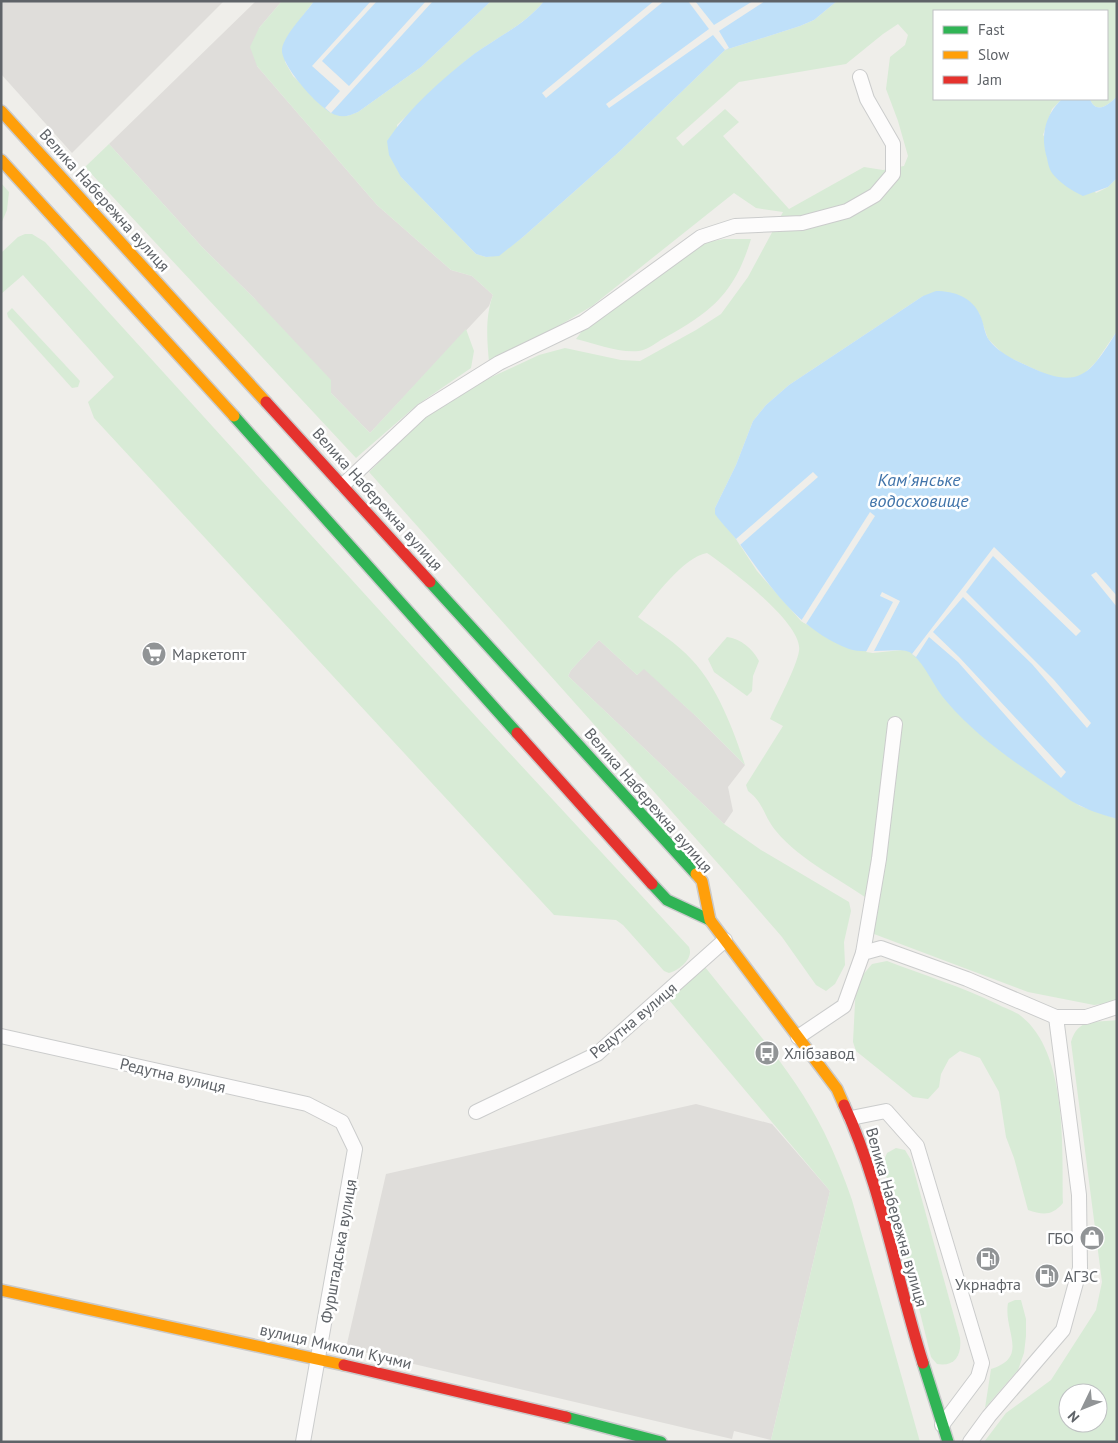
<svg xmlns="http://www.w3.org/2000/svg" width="1118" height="1443" font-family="'PT Sans',sans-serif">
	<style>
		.industrial { fill: #dfddda }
		.green { fill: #d8ebd6; fill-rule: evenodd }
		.water { fill: #bfe0f9 }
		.pier { fill: #efeeea }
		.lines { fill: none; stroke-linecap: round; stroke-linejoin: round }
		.street-casing { stroke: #cbcccc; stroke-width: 16 }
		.fast-casing { stroke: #cacacb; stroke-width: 14 }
		.slow-casing { stroke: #cacacb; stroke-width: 14 }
		.jam-casing { stroke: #cacacb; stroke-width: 14 }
		.street { stroke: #fdfcfc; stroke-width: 14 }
		.fast { stroke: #30b455; stroke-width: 11 }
		.slow { stroke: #ff9f0a; stroke-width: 11 }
		.jam { stroke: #e5322d; stroke-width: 11 }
		.labels { text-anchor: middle; stroke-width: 5; stroke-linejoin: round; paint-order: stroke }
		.street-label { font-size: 16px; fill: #5f6368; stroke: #fff }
		.poi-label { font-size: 16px; fill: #5f6368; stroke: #fff; text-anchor: start }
		.water-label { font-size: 18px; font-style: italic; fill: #4174aa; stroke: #fff }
	</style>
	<rect width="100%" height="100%" fill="#efeeea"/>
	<g class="industrial">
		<polygon points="1,1 224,1 72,153 1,74"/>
		<polygon points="256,1 282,1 259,28 257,66 377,205 451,270 472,276 493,295 489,306 370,433 331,393 254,298 203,248 109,144"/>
		<polygon points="599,640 637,675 644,668 698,718 745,765 728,787 733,811 724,824 568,676 571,670"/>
		<polygon points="696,1104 772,1124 830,1191 771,1440 734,1431 732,1439 346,1348 386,1174"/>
	</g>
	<g class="green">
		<path d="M282 1H314L287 37 285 62 293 76 331 113 347 116 358 112 421 67 491 1H544C525 25 497 37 473 55 446 76 422 101 397 125L401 177 476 254 486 257 499 255 523 237 620 151 725 50 800 26 814 20 837 1H1117V96C1109 105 1096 115 1090 99H1107V11H934V99H1062L1052 109 1043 135 1096 193 1108 187 1117 178V331L1096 362 1082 376 1067 379 1051 377 1004 355 988 339 979 313 923 296 789 385 766 405 753 421 736 465 715 508V513L736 539 757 571 801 621 815 629 873 653 902 650 910 651 1013 759 1080 806 1117 819V1002L1094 1005 1028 992 874 934 876 905C845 881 801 862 776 831 764 817 764 803 748 791L746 785 783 726 770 719C777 703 797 666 799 651 804 624 729 568 707 553 682 558 655 597 638 617 655 630 677 643 692 660 717 686 734 731 745 765L698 718 644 669 637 675 599 640 571 670 568 676 724 824 761 850 849 902 851 911 844 942 845 965 835 984 826 991 816 985 782 937 722 868 369 472 423 419 470 387 539 355 565 348 621 360 640 361 696 330 721 314 748 277 783 212 756 208 734 193 592 306 535 340 489 362C487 339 485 317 493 295L472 276 451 270 377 205 257 66 250 47 259 28ZM898 24 908 35 905 45 890 57 886 89 898 121 908 156 904 166 883 170 864 167 789 209 723 136 739 122 725 109 683 146 676 138 739 82 846 64 883 34Z"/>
		<polygon points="109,144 203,248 254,298 331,380 331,393 370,433 466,329 474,351 471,368 417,405 356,458 85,167"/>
		<polygon points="1,183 9,192 7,210 1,224"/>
		<path d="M25 234H32L45 242 480 721 689 947C694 958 680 970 669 973L664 971 623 925 616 920 554 915 94 418 88 402 114 377 23 275 1 294V253L18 237Z"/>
		<path d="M724 239H751C735 292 713 311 666 337 658 341 648 350 639 351 618 353 596 344 576 339L585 327 696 244Z"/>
		<polygon points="12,308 80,381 78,387 72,388 8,317 7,313"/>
		<path d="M727 637C741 639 752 648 759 661L753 676 752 691 747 696 714 672 708 659Z"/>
		<path d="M887 961C924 975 962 987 997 1004 1004 1008 1015 1011 1021 1016 1068 1053 1062 1149 1063 1203 1052 1216 1043 1215 1028 1210L1014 1158 1006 1137 999 1092 980 1058 960 1051 949 1059 941 1074 939 1087 928 1099 913 1097 856 1051 853 1042 856 983 872 964Z"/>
		<path d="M705 967C747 1020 794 1072 824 1132 835 1154 844 1177 852 1200L920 1442 771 1440 830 1191 669 1000Z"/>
		<path d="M1117 1020V1442H984L1006 1413 1051 1380 1096 1310 1102 1282 1071 1042C1078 1017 1096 1023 1117 1020ZM1068 1393H1098V1423H1068Z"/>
		<path d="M896 1148 905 1150 911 1160 960 1338C962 1355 955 1367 937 1364L931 1357 883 1163 887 1153Z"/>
		<path d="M1015 1300H1021L1026 1319V1336L1024 1353 1018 1370 985 1408 991 1369C1030 1357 1003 1331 1008 1303Z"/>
	</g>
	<g class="water">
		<path d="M314 1H491L421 67 358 112C351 115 344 118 336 115 321 111 280 65 282 49 284 35 306 13 314 1Z"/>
		<path d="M544 1H837L814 20 800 26 725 50 620 151 523 237 499 256 486 257 476 254 401 177 389 155 387 141C409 108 442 79 474 54 497 37 525 25 544 1Z"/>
		<path d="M1117 96V178L1108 187 1083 196C1071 190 1061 184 1052 173 1049 169 1048 163 1047 158 1040 136 1045 115 1062 99H1090C1096 115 1109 105 1117 96Z"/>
		<path d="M936 291C954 291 972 297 980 315 984 323 984 333 989 340 1000 354 1015 360 1030 367 1080 391 1091 373 1117 331V819C1105 815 1092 812 1081 806 1071 802 1062 794 1053 788 1015 763 976 736 947 702 933 687 927 666 911 653 903 646 865 655 849 649 797 629 769 585 739 543 731 532 722 524 715 514V508L736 465 753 421 766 405 789 385 923 296Z"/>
	</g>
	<g class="pier">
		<polygon points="371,1 377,1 322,61 349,86 426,1 433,1 331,113 325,108 340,91 312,66"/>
		<polygon points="654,1 664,1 546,98 542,93"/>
		<polygon points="688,1 695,1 714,25 753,1 765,1 719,31 729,48 725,50 713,35 609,108 606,104 709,29"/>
		<polygon points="813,472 818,477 740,545 736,539"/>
		<polygon points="870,512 875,516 806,624 801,621"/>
		<polygon points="994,547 1081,631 1076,636 993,556 966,592 1054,680 1091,723 1087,728 1032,664 963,597 933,632 959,657 1066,772 1061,778 958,662 929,637 916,657 912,654"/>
		<polygon points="1096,572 1117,596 1117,607 1091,575"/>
		<polygon points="882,592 900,601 873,653 866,652 893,602 880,596"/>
	</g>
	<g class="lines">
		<defs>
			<g id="street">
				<polyline points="343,485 422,411 499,363 584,322 701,237 735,226 802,223 847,211 875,195 893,174 893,144 867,99 860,77"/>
				<polyline points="863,953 879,859 895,724"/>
				<polyline points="1,1036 307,1104 342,1122 355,1149 303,1442"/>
				<polyline points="798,1037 844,1006 863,953 881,948 967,979 1056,1017 1086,1017 1117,1007"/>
				<polyline points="476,1112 597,1054 725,940"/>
				<polyline points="851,1118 886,1111 917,1146 982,1363 978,1377 942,1425"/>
				<polyline points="970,1442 989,1416 1063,1330 1080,1268 1079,1195 1056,1017"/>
			</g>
			<g id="fast">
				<polyline points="234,416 517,733"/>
				<polyline points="430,582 696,874"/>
				<polyline points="652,884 667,900 710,920"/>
				<polyline points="923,1363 948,1442"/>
				<polyline points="566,1417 661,1442"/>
			</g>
			<g id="slow">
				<polyline points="1,111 266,402"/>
				<polyline points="1,160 234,416"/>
				<polyline points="696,874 702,881 710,920 837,1089 844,1105"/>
				<polyline points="1,1290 344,1365"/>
			</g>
			<g id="jam">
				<polyline points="266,402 430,582"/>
				<polyline points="517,733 652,884"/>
				<path d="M844 1105C881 1184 896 1278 923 1363"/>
				<polyline points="344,1365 566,1417"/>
			</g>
		</defs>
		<use href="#street" class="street-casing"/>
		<use href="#fast" class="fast-casing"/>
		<use href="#slow" class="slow-casing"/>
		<use href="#jam" class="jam-casing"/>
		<use href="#street" class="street"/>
		<use href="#fast" class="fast"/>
		<use href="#slow" class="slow"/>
		<use href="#jam" class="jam"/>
	</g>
	<defs>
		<symbol id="supermarket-disc" viewBox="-11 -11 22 22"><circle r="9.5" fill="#919496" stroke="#fff"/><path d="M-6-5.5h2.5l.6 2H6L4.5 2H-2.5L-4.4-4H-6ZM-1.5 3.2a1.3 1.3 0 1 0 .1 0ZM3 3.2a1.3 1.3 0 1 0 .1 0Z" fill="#fff"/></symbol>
		<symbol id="bus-disc" viewBox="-11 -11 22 22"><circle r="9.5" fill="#919496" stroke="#fff"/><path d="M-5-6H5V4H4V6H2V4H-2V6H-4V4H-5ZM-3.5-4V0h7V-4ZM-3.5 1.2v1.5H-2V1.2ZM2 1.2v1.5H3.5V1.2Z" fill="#fff"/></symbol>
		<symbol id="shop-disc" viewBox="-11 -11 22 22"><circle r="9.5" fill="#919496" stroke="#fff"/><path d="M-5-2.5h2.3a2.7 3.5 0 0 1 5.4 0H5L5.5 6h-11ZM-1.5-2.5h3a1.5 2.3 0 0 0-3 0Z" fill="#fff"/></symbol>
		<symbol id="fuel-disc" viewBox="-11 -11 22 22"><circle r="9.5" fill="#919496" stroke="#fff"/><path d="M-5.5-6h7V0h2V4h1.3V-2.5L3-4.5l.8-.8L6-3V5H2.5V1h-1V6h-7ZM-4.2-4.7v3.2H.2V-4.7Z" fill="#fff"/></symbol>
	</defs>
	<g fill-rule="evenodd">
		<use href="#supermarket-disc" x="140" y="640" width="28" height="28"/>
		<use href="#bus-disc" x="753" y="1039" width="28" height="28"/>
		<use href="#shop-disc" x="1078" y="1224" width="28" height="28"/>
		<use href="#fuel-disc" x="974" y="1245" width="28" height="28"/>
		<use href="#fuel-disc" x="1033" y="1262" width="28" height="28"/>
	</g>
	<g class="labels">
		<g class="street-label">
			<text transform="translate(105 200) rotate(48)" y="6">Велика Набережна вулиця</text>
			<text transform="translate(378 499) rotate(48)" y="6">Велика Набережна вулиця</text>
			<text transform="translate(649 800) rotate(49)" y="6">Велика Набережна вулиця</text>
			<text transform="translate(633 1020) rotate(-40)" y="6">Редутна вулиця</text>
			<text transform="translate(173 1075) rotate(13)" y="6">Редутна вулиця</text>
			<text transform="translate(897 1217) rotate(74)" y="6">Велика Набережна вулиця</text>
			<text transform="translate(338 1251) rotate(-80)" y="6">Фурштадська вулиця</text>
			<text transform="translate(336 1346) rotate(13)" y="6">вулиця Миколи Кучми</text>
		</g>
		<g class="poi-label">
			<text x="172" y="660">Маркетопт</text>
			<text x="784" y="1059">Хлібзавод</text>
			<text x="1074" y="1244" text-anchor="end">ГБО</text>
			<text x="1064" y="1282">АГЗС</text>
			<text x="988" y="1290" text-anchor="middle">Укрнафта</text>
		</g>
		<g class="water-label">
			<text x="919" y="486">Кам'янське<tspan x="919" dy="21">водосховище</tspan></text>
		</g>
	</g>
	<rect width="1118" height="1443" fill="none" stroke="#5f6368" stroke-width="5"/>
	<rect x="933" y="10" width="175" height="90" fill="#ffffff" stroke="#bfc1c3"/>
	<rect x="943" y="26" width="25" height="8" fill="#30b455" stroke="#bfc1c3"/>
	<text x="978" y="35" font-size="15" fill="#5f6368">Fast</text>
	<rect x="943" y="51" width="25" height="8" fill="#ff9f0a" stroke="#bfc1c3"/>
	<text x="978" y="60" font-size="15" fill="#5f6368">Slow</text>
	<rect x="943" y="76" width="25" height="8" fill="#e5322d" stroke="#bfc1c3"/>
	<text x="978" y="85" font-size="15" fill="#5f6368">Jam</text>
	<g transform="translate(1083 1408) rotate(227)"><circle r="24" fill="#ffffff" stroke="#bfc1c3"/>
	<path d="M0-4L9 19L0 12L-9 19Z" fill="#919496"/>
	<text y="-8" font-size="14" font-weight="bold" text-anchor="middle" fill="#5f6368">N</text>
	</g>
</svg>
